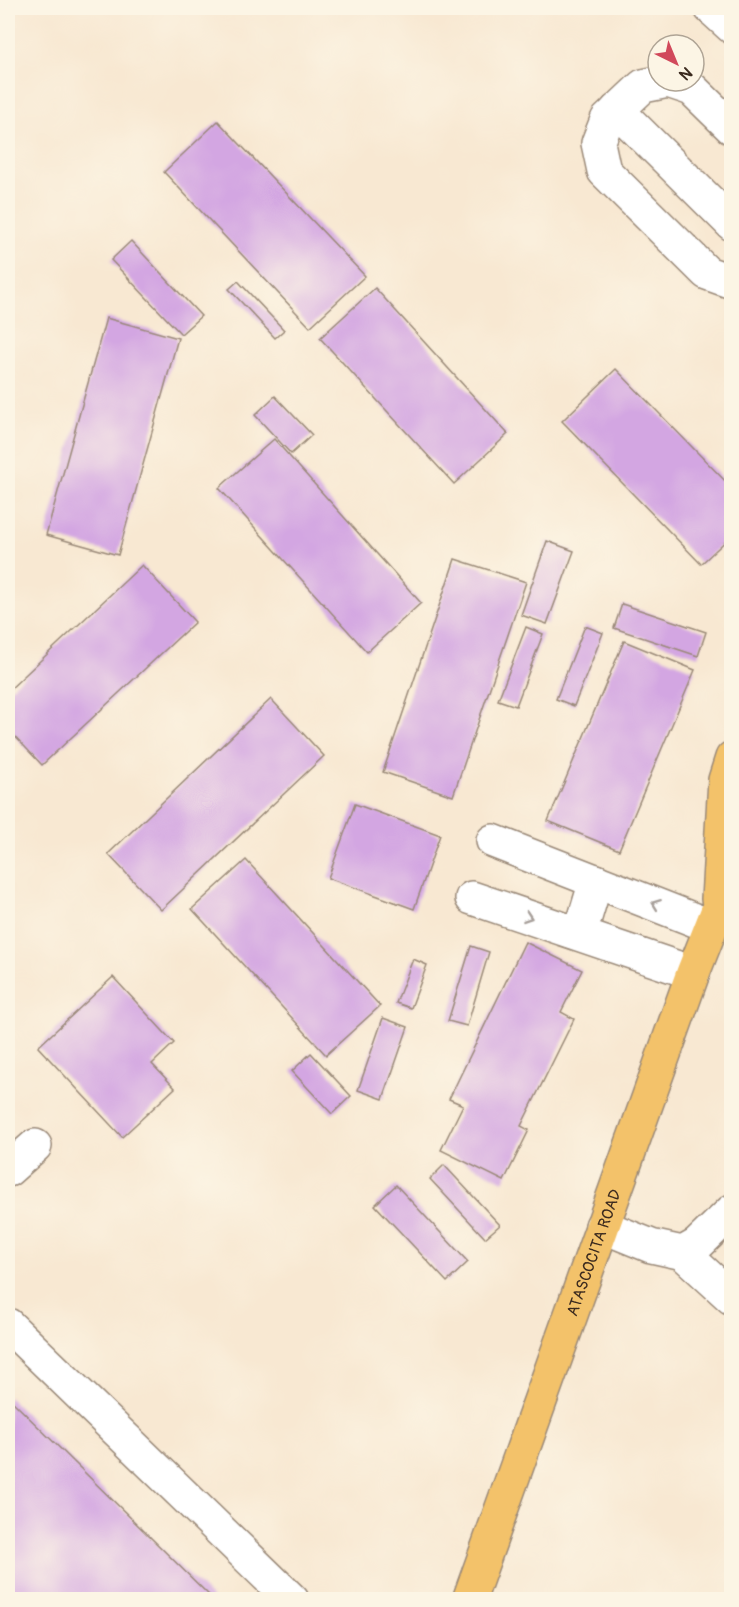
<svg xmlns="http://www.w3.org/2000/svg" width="739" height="1607" font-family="Pangolin,sans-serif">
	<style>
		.building { fill: #d3a6e2 }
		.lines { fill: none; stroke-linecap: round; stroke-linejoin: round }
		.minor-casing { stroke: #9a8978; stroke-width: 36 }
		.major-casing { stroke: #9a8978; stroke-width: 36 }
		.minor { stroke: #fff; stroke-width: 33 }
		.major { stroke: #f3c26a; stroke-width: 33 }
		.oneway { stroke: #a79f9a }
		.labels { text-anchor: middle; stroke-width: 6; stroke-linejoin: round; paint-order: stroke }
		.street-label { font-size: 16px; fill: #3b2a1e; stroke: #fcf5e5 }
	</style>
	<rect width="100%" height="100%" fill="#fcf5e5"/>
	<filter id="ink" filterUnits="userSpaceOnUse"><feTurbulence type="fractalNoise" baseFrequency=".0167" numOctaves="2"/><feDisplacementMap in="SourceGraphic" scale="12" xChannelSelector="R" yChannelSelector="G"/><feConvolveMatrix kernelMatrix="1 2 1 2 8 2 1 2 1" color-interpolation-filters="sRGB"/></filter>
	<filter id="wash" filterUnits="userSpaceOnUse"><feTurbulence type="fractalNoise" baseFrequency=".008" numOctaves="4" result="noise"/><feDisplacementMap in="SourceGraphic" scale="24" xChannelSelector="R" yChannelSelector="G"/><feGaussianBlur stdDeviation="1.35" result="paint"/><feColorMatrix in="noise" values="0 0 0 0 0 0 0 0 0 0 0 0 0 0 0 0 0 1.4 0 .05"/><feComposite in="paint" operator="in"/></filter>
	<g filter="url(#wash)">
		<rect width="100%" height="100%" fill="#f8e8d2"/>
		<g id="blocks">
			<g class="building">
				<polygon points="218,121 365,276 310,327 164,172"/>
				<polygon points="131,241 201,316 181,334 111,260"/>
				<polygon points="238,281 284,330 275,338 229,289"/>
				<polygon points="375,288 508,434 454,484 320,338"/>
				<polygon points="106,318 178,338 118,555 46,535"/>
				<polygon points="616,369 732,488 732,535 701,564 562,421"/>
				<polygon points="275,396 312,435 291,454 255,415"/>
				<polygon points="274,439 421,603 367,652 219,488"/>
				<polygon points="547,541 574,551 547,624 521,615"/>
				<polygon points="455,559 526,582 453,796 383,772"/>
				<polygon points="142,565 195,622 42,765 8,729 8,691"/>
				<polygon points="622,604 706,632 698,656 614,628"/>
				<polygon points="585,626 603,633 574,706 556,699"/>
				<polygon points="526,627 543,634 516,706 498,700"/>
				<polygon points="624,641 695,670 619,850 548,821"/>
				<polygon points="271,699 324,756 161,910 108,854"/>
				<polygon points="355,804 440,835 414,909 328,878"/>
				<polygon points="246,860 380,1006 326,1055 192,909"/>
				<polygon points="525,942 582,970 561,1012 574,1019 521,1126 529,1130 504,1181 441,1150 463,1105 449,1099"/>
				<polygon points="471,946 489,952 467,1026 448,1021"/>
				<polygon points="413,959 427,965 411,1008 396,1003"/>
				<polygon points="113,977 174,1043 152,1064 175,1088 122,1137 38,1047"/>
				<polygon points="383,1018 408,1027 383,1099 358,1090"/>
				<polygon points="311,1053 351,1096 332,1114 292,1071"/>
				<polygon points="444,1165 500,1225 485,1238 430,1179"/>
				<polygon points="396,1185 468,1262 447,1282 375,1205"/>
				<polygon points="8,1397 214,1600 9,1600"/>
			</g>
		</g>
	</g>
	<g filter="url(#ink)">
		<use href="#blocks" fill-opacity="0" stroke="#9a8978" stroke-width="1.5"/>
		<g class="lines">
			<defs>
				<g id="minor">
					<polyline points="711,8 732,27"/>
					<polyline points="617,110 732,224"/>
					<polyline points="732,128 692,89 668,81 643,86 607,120 598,143 604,171 707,273 732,282"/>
					<polyline points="493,841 710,926"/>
					<polyline points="472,898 693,973"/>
					<polyline points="580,934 596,881"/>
					<polyline points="8,1170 35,1146"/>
					<polyline points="602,1226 651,1246 683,1253 697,1245 732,1211"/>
					<polyline points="683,1253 732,1298"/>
					<polyline points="8,1325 292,1600"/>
				</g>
				<g id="major">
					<polyline points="718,899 725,780 732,758"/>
					<path id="s1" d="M469 1600 693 973 732 874"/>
				</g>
			</defs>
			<use href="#minor" class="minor-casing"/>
			<use href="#major" class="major-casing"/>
			<use href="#minor" class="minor"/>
			<use href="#major" class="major"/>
		</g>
		<defs><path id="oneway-chevron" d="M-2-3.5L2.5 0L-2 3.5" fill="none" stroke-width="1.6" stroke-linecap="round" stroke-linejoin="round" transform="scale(1.5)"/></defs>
		<g class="oneway">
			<use href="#oneway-chevron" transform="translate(656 904) rotate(-159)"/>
			<use href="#oneway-chevron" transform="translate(528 917) rotate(19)"/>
		</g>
	</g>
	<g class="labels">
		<g class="street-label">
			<text dy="6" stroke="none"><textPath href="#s1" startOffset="369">ATASCOCITA ROAD</textPath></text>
		</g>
	</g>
	<rect width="739" height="1607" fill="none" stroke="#fcf5e5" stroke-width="30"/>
	<g transform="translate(676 63) rotate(137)"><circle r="28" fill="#fcf5e5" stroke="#afa495" stroke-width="1.5"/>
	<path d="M0-4.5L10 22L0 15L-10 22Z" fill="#d1495b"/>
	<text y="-9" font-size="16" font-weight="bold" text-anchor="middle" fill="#3b2a1e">N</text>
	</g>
</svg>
